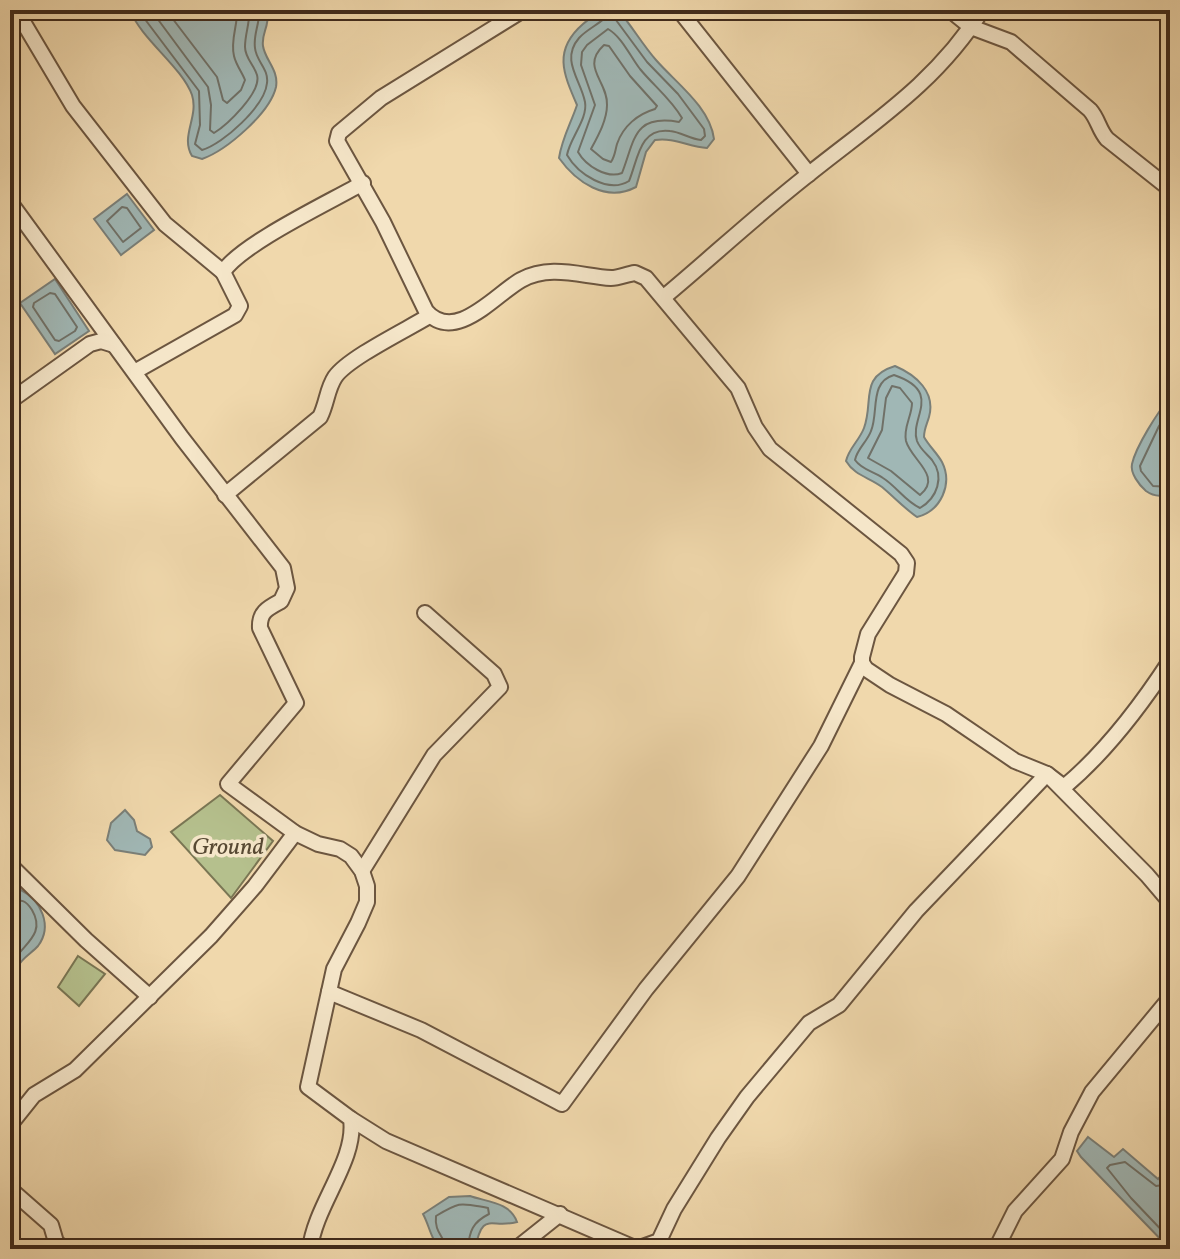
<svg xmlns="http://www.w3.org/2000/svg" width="1180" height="1259" font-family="Vollkorn,serif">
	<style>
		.green { fill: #b5c08d; stroke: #7a7654; stroke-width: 2 }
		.water { fill: #a0b7b5; stroke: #7a7f78; stroke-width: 2 }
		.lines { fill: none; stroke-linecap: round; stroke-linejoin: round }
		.shore { stroke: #707168; stroke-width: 2 }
		.minor-casing { stroke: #6c5640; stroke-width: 18 }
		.minor { stroke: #f5e6c9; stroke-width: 14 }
		.labels { text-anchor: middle; stroke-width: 7; stroke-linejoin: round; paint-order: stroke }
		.park-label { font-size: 24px; font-style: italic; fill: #574933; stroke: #f5e6c9 }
	</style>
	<rect width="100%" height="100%" fill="#f0d8ac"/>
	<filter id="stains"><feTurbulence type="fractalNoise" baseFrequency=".0025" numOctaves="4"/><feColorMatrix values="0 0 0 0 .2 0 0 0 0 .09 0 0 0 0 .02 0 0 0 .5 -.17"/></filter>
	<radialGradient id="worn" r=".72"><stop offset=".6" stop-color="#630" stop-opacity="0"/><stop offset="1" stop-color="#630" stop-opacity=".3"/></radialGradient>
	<g class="green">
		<polygon points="220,795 273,841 231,898 171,832"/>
		<polygon points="78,956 105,974 79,1006 58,987"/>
	</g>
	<g class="water">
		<path d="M130 10H266C271 26 261 32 263 46 265 60 279 70 276 87 270 113 227 150 202 159L192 156C180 136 199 117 192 95 182 67 141 39 130 10Z"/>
		<path d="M618 10C632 26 642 44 656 60 676 83 710 107 714 139L707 148C689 147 674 137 655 140L646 152 636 187C606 203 576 182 559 158 562 138 571 123 577 105 563 73 553 50 583 24 593 15 604 10 618 10Z"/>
		<polygon points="127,194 154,230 121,255 94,219"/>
		<polygon points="55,279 89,331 55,354 20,303"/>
		<path d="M895 366C916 375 936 392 929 417 927 424 924 429 924 437 929 446 937 453 942 462 953 484 941 511 917 517 904 508 894 497 882 487 869 477 855 476 846 461 849 448 859 441 864 428 874 401 859 377 895 366Z"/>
		<path d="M1170 397V493C1162 497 1153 496 1146 491 1139 485 1130 473 1132 464 1136 446 1158 412 1170 397Z"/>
		<polygon points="125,810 134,820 137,831 150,839 152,847 145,855 115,850 107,840 111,823"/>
		<path d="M21 890C41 900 53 926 38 946 33 952 22 958 19 965 17 969 18 974 17 978L10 982V894Z"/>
		<polygon points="1088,1137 1114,1157 1123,1149 1158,1179 1170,1164 1170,1249 1081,1157 1077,1151"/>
		<path d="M470 1196C487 1202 510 1202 517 1222 490 1229 483 1210 475 1249H441C430 1238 430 1227 423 1214L449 1197Z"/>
	</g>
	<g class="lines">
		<g class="shore">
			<path d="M138 10 199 91 200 125 195 144 202 150C223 144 265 106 267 83 269 69 256 61 255 48 253 34 260 24 259 10"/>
			<path d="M151 10 208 87 211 105 210 130 214 133C227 125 262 92 257 75 254 65 245 58 245 47 245 33 250 24 249 10"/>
			<path d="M166 10 217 77 223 100 227 103 241 90 245 80C242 72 236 65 234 56 230 40 238 25 237 10"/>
			<path d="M608 15 613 16 647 62 678 94 704 129 705 136 701 140C690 139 681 132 670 131 639 127 638 160 629 181 608 194 578 174 567 155 570 138 588 119 585 102 581 80 560 60 579 38 587 29 600 24 608 15Z"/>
			<path d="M608 29C622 37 630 56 640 69 654 86 671 99 682 118L679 122C633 114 635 140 622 173 607 179 586 166 578 152L595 105 581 65 582 52 587 45Z"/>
			<path d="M604 45 609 46 630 76 657 106 655 109C638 114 623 126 617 144 615 151 615 156 611 162L603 159 591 149C598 136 607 120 607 105 608 81 580 67 604 45Z"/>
			<polygon points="122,207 127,208 141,228 123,242 107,221"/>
			<polygon points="50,293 55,294 77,327 75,331 59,341 55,340 33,307 34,303"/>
			<path d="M894 375C944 392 909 418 917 441 920 449 927 454 932 460 945 477 937 498 920 508 905 501 897 487 883 478 873 471 862 470 855 460 857 449 867 442 871 431 879 412 869 382 894 375Z"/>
			<path d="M892 386 900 388 912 403C912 416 903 427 906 441 911 460 943 476 920 495L891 471 868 458 882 430 886 398Z"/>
			<polyline points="1170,410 1159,426 1140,466 1141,471 1153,486 1170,487"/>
			<path d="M10 901C21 900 25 899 32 910 49 939 13 947 10 972"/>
			<polyline points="1170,1177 1163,1185 1156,1186 1125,1162 1110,1165 1107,1168 1131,1198 1170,1239"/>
			<path d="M446 1249C445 1236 434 1233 436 1216 461 1201 460 1203 488 1208L489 1214C473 1222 469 1231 468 1249"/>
		</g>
		<defs>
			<g id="minor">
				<polyline points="16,10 73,106 165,224 223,272"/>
				<path d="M523 10 381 98 339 133 337 141 383 222 426 311C455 345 497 293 521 280 550 264 581 276 611 278 619 278 627 274 635 273L646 278 738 388 755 427 770 449 901 554 907 563 906 573 868 634 862 657V663L866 669 890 685 946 714 1015 761 1047 774 1147 875 1170 902"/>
				<polyline points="679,10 809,174"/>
				<path d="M950 10 971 27 1011 42 1090 110C1098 119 1099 130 1107 139L1170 189"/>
				<path d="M10 202 182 438 283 568 287 588 281 601C268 608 259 612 260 628L296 703 228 784 295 833 318 844 340 849 351 856 362 871 367 886V902L358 923 334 969 308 1087 351 1119C357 1160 315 1205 310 1249"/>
				<path d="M664 297C712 257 759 213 809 174 874 122 937 82 982 10"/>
				<path d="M136 371 235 315 240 306 223 272C241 244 330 202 363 183"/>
				<polyline points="10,401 90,344 101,341 114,345"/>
				<path d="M225 495 320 417C327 403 327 389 335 377 348 358 408 329 429 316"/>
				<polyline points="10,865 86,940 150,997"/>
				<polyline points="362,871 434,755 500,687 494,674 425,613"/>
				<polyline points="329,992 421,1030 562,1104 646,989 738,876 821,746 862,663"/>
				<path d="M351 1119 386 1141 637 1249 659 1241 674 1209 718 1138 747 1097 809 1023 839 1005 916 911 1047 774 1064 787C1106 752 1140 707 1170 661"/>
				<polyline points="10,1125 34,1095 75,1070 211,936 255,886 295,833"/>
				<polyline points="10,1189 51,1225 56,1242 64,1249"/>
				<polyline points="516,1249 560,1214"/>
				<polyline points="996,1249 1015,1211 1062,1159 1071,1132 1092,1092 1170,998"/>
			</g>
		</defs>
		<use href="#minor" class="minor-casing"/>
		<use href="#minor" class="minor"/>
	</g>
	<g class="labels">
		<g class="park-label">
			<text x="228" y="854">Ground</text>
		</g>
	</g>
	<rect width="1180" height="1259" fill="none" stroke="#f0d8ac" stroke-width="40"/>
	<rect x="12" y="12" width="1156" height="1235" fill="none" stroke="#402b1c" stroke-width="4"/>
	<rect x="20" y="20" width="1140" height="1219" fill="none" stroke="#402b1c" stroke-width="2"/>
	<rect width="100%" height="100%" filter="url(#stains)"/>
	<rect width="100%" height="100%" fill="url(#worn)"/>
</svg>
